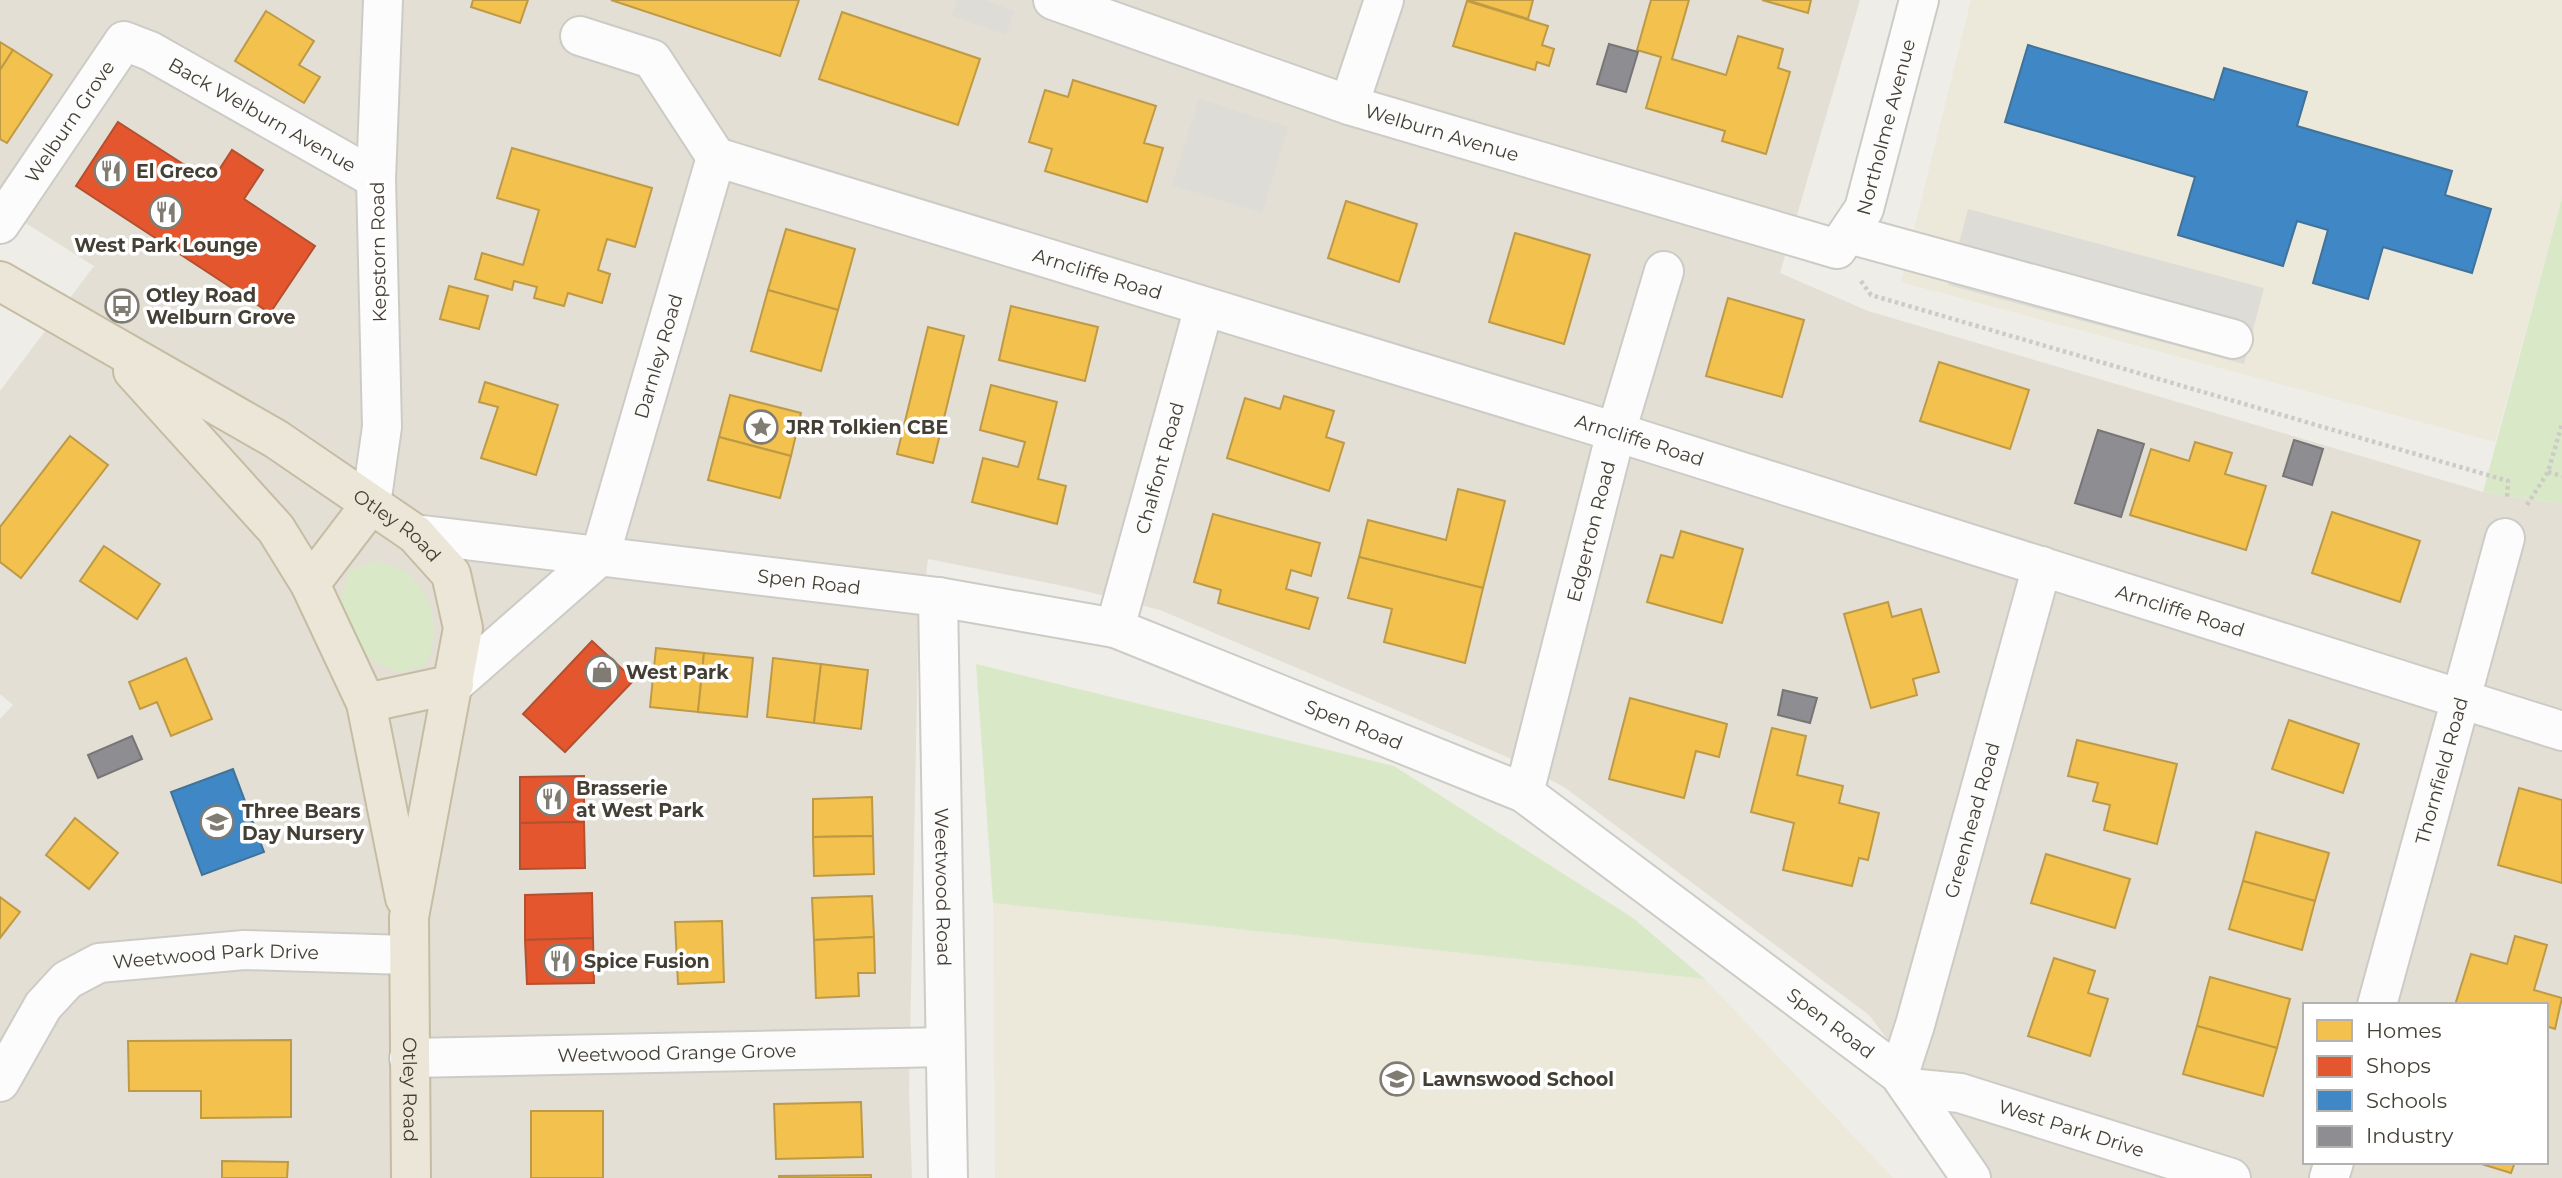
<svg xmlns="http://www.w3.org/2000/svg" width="2562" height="1178" font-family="Montserrat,sans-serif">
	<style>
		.residential { fill: #e3dfd5; fill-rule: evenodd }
		.education { fill: #ece9da }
		.green { fill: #d9e9c8 }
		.parking { fill: #dddcd7 }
		.homes { fill: #f2c14e; stroke: #be9a46; stroke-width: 2 }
		.shops { fill: #e4572e; stroke: #b45030; stroke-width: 2 }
		.schools { fill: #3f88c5; stroke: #40729a; stroke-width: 2 }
		.industry { fill: #8d8d92; stroke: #777676; stroke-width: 2 }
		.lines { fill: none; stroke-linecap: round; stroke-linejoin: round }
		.minor-casing { stroke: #cccbc5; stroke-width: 42 }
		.highway-casing { stroke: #c6bca3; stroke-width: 42 }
		.path { stroke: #cdcbc6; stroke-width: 4.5; stroke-dasharray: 3.5 3.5; stroke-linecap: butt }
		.minor { stroke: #fcfcfc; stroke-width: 38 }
		.highway { stroke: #ebe6d8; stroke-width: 38 }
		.labels { text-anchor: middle; stroke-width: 7; stroke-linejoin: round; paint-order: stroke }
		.street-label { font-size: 19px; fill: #443f34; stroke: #fff }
		.poi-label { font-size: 19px; font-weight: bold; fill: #443f34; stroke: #fff; text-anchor: start }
	</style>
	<rect width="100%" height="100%" fill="#eeede8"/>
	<path class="residential" d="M0 0H1860L1780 273 1868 311 2483 492 2562 504V1178H1992L1869 1015 1564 787 1507 757 1160 610 1073 588 928 559 918 645 909 1091 912 1178H0V719L13 705 0 694V391L94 266 0 207ZM2305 1005H2546V1162H2305Z"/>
	<g class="education">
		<polygon points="1971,0 2562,0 2562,198 2495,442 1901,282"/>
		<polygon points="993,903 1705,979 1893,1178 995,1178"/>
	</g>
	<g class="green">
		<polygon points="2562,198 2562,504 2483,492"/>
		<path d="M379 561C388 565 402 568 409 575 434 599 442 637 424 666L397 672 373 661 349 633 341 599 350 570Z"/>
		<polygon points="976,664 1394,766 1633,918 1705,979 993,903"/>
	</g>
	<g class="parking">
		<polygon points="957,0 985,0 1014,11 1006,35 952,16"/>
		<polygon points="1199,99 1288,127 1262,213 1172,185"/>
		<polygon points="1968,209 2264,288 2244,364 1948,285"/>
	</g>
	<g class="homes">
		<polygon points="473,0 528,0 520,23 471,7"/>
		<polygon points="611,0 799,0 780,56"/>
		<polygon points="1467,0 1533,0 1528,19"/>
		<polygon points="1651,0 1689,0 1672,59 1726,75 1738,36 1783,49 1778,68 1790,72 1766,154 1722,141 1725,131 1646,108 1661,57 1637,50"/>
		<polygon points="1762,0 1811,0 1808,13"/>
		<polygon points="1467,1 1548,26 1542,45 1554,49 1549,66 1537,62 1535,70 1453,46"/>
		<polygon points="266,11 314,41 299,65 320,77 304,103 235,61"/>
		<polygon points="842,12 980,59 958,125 819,79"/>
		<polygon points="0,42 13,50 0,70"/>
		<polygon points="13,50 52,75 7,143 0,139 0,70"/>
		<polygon points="1073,80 1156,106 1144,143 1163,148 1147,202 1045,171 1052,149 1029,142 1045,90 1068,97"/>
		<polygon points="512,148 652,188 635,247 607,239 598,270 610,274 602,303 568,293 564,306 534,298 537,287 514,281 512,290 475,279 482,253 523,265 539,210 497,198"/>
		<polygon points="1346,201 1417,224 1399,282 1328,258"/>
		<polygon points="786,229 855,249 838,310 768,290"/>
		<polygon points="1515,233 1590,255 1564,344 1489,322"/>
		<polygon points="449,286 488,296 479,329 440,319"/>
		<polygon points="768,290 838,310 821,371 751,351"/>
		<polygon points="1728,298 1804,320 1782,397 1706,376"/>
		<polygon points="1011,306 1098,327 1085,381 999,360"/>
		<polygon points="928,327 964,336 933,463 897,454"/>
		<polygon points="1939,362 2029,390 2010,449 1920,421"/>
		<polygon points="485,382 558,405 536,475 481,458 498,407 479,402"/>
		<polygon points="991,385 1057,402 1038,479 1066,486 1057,524 972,502 983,458 1018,467 1025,442 980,430"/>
		<polygon points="730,395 801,413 791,456 719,437"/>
		<polygon points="1284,396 1334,411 1326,437 1344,443 1329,491 1227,458 1245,398 1280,409"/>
		<polygon points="70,436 108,465 21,578 0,562 0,527"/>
		<polygon points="719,437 791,456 780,498 708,480"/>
		<polygon points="2195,442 2232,453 2225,474 2266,486 2246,550 2130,515 2151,449 2189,461"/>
		<polygon points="1458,489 1505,501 1483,588 1359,557 1368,520 1446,540"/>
		<polygon points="2332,512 2420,541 2400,602 2312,573"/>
		<polygon points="1213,514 1320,543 1311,576 1291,570 1286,589 1318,598 1309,629 1218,603 1221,590 1194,582"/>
		<polygon points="1681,531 1743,549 1722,623 1647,602 1661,555 1673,558"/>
		<polygon points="104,546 160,584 137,619 80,581"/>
		<polygon points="1359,557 1483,588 1465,663 1384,642 1392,609 1348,598"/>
		<polygon points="1888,602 1892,617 1921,609 1939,672 1913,679 1917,695 1871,708 1844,614"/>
		<polygon points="656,648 704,653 698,712 650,707"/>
		<polygon points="704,653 753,658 747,717 698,712"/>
		<polygon points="186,658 212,719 171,736 157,702 140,709 129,682"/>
		<polygon points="773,658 821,664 814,723 767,717"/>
		<polygon points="821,664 868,670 861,729 814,723"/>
		<polygon points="1630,698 1727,724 1719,757 1696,751 1684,798 1609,779"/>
		<polygon points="2289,720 2359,744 2343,793 2272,769"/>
		<polygon points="1772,728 1806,736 1797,775 1843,786 1839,803 1879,813 1868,860 1859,858 1852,886 1783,870 1794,823 1751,812"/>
		<polygon points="2077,740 2177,764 2157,844 2104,830 2110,805 2093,801 2098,783 2068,776"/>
		<polygon points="2519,788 2562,800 2562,883 2498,865"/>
		<polygon points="872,797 873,836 813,837 813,799"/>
		<polygon points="75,818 118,853 89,889 46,855"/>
		<polygon points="2256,832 2329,853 2315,901 2243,881"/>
		<polygon points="873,836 874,874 814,876 813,837"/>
		<polygon points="2046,854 2130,879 2115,928 2031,903"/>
		<polygon points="2243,881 2315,901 2302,950 2229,929"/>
		<polygon points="872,896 874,937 814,940 812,898"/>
		<polygon points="0,897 20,912 0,938"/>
		<polygon points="722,921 724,982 678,984 675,922"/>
		<polygon points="2515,936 2547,945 2534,990 2562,998 2555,1029 2546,1026 2546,1005 2455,1005 2471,954 2507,964"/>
		<polygon points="874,937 875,973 858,973 859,996 816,998 814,940"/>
		<polygon points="2054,958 2095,971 2088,993 2108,999 2090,1056 2028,1036"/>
		<polygon points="2210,977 2290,999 2277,1048 2197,1026"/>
		<polygon points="2197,1026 2277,1048 2263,1096 2183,1074"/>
		<polygon points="291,1040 291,1117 201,1118 201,1091 129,1091 128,1041"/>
		<polygon points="861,1102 863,1157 776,1159 774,1104"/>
		<rect x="531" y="1111" width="72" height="67"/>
		<polygon points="222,1161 288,1162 287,1178 222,1178"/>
		<polygon points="2475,1162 2515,1162 2511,1173"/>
		<polygon points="871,1175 871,1178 779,1178 779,1176"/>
	</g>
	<g class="shops">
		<polygon points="118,122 211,182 232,150 263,170 244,199 315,246 270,313 76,186"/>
		<polygon points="592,641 634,680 565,752 523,714"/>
		<polygon points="584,776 584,822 520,823 520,777"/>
		<polygon points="584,822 585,868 520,869 520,823"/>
		<polygon points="592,893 593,938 525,940 525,895"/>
		<polygon points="593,938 594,983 527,984 525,940"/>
	</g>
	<g class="schools">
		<polygon points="2028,45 2214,100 2224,68 2307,92 2297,126 2452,171 2445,195 2491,209 2472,273 2383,247 2368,299 2313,283 2328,230 2297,221 2283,266 2178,235 2195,177 2005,122"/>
		<polygon points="233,769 264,852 202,875 171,792"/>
	</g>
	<g class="industry">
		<polygon points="1609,44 1638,52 1626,92 1597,84"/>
		<polygon points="2098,430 2144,444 2121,517 2075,503"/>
		<polygon points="2294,440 2323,449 2312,485 2283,476"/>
		<polygon points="1783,690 1817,698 1810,723 1778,715"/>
		<polygon points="132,736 142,759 98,778 88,755"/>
	</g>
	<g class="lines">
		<defs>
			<g id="minor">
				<path id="s1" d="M1053 0 1349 105 1837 249 1864 209 1919 0"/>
				<polyline points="580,36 652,59 716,157"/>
				<polyline points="1349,105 1384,0"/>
				<path id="s2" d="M716 157 1616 432 2562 731"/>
				<path id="s3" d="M0 224 124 41 150 51 376 179"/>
				<polyline points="1849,234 2233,339"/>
				<polyline points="371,504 382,427 376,179 383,0"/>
				<path id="s4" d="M415 534 938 597 1115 628 1524 793 1899 1074 1971 1178"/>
				<path id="s5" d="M600 556 716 157"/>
				<path id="s6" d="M938 597 948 1178"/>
				<path id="s7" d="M1115 628 1204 307"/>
				<polyline points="454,684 600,556"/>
				<path id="s8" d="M1524 793 1616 432 1664 271"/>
				<path id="s9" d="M2377 1005 2505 538"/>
				<path id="s10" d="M409 1058 945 1047"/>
				<path id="s11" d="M1899 1074 1915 1025 2042 566"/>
				<path id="s12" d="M0 1082 43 1006 67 980 99 963 244 950 407 955"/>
				<path id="s13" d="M1909 1088 1960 1093 2231 1178"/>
				<polyline points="2329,1178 2334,1162"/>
			</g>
			<g id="highway">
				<path id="s14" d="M0 281 276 439 415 534 451 574 463 628 409 917 411 1178"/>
				<polyline points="133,371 276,529 310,584 366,703 405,898"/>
				<polyline points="310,584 371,504"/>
				<polyline points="366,703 454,684"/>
			</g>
		</defs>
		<use href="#minor" class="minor-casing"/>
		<use href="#highway" class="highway-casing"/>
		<g class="path">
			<polyline points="1861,281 1871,295 2508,481 2507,498"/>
			<polyline points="2548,472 2562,476"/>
			<polyline points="2527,505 2548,472 2562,424"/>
		</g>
		<use href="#minor" class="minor"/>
		<use href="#highway" class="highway"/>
	</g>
	<defs>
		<symbol id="restaurant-ring" viewBox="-11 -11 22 22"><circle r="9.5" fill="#fff" stroke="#807c73" stroke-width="1.5"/><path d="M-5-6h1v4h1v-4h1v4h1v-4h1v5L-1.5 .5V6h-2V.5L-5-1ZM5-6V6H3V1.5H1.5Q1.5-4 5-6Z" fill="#807c73"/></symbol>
		<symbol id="bus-ring" viewBox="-11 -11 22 22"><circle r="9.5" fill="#fff" stroke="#807c73" stroke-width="1.5"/><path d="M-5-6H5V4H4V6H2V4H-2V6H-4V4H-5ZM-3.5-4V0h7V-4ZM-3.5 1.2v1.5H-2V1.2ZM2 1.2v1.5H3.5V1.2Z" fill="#807c73"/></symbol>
		<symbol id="sight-ring" viewBox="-11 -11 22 22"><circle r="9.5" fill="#fff" stroke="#807c73" stroke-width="1.5"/><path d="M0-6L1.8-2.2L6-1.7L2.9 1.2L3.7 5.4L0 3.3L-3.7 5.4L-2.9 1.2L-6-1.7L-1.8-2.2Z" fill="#807c73"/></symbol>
		<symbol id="shop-ring" viewBox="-11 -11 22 22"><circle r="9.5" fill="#fff" stroke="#807c73" stroke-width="1.5"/><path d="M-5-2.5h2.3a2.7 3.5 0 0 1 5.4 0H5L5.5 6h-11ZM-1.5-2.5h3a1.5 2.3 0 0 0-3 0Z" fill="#807c73"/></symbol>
		<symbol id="school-ring" viewBox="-11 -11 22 22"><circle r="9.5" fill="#fff" stroke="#807c73" stroke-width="1.5"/><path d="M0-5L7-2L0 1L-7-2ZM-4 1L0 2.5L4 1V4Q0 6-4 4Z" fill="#807c73"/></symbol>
	</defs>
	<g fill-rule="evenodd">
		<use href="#restaurant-ring" x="92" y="152" width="38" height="38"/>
		<use href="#restaurant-ring" x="147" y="193" width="38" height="38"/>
		<use href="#bus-ring" x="103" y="287" width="38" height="38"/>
		<use href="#sight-ring" x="742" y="408" width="38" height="38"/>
		<use href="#shop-ring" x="583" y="653" width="38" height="38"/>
		<use href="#restaurant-ring" x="533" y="780" width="38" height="38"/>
		<use href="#school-ring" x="198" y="803" width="38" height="38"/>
		<use href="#restaurant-ring" x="541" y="942" width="38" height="38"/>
		<use href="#school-ring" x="1378" y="1060" width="38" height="38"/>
	</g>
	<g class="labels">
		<g class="street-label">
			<text dy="7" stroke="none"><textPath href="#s3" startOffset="378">Back Welburn Avenue</textPath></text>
			<text dy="7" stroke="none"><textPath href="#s3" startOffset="124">Welburn Grove</textPath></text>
			<text dy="7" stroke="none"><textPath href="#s1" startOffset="956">Northolme Avenue</textPath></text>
			<text dy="7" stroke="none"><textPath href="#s1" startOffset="411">Welburn Avenue</textPath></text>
			<text transform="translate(378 252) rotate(-91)" y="7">Kepstorn Road</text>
			<text dy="7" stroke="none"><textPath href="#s2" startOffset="399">Arncliffe Road</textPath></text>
			<text dy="7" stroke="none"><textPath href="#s5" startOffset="208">Darnley Road</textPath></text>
			<text dy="7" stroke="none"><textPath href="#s2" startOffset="966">Arncliffe Road</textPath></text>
			<text dy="7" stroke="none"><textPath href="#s7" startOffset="166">Chalfont Road</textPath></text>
			<text dy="7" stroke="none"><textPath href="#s14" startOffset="467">Otley Road</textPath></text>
			<text dy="7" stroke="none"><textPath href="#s8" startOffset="270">Edgerton Road</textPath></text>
			<text dy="7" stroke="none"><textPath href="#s4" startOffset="397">Spen Road</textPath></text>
			<text dy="7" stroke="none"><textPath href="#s2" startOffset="1533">Arncliffe Road</textPath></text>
			<text dy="7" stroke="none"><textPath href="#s4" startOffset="964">Spen Road</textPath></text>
			<text dy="7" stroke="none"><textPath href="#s9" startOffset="243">Thornfield Road</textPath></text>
			<text dy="7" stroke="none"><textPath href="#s11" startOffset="264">Greenhead Road</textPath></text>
			<text dy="7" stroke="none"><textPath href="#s6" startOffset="290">Weetwood Road</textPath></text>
			<text dy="7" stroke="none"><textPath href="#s12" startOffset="276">Weetwood Park Drive</textPath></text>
			<text dy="7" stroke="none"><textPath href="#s4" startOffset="1531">Spen Road</textPath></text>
			<text dy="7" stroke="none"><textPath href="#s10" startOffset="268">Weetwood Grange Grove</textPath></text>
			<text dy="7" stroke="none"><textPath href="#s14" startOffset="1062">Otley Road</textPath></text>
			<text dy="7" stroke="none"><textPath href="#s13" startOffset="168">West Park Drive</textPath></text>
		</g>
		<g class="poi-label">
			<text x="136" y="178">El Greco</text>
			<text x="166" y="252" text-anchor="middle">West Park Lounge</text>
			<text x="146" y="302">Otley Road<tspan x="146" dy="22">Welburn Grove</tspan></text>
			<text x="786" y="434">JRR Tolkien CBE</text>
			<text x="626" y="679">West Park</text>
			<text x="576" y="795">Brasserie<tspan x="576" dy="22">at West Park</tspan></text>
			<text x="242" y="818">Three Bears<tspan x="242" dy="22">Day Nursery</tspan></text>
			<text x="584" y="968">Spice Fusion</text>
			<text x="1422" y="1086">Lawnswood School</text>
		</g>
	</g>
	<rect x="2303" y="1003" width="245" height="161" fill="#ffffff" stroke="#b4b2ae" stroke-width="2"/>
	<rect x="2317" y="1020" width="35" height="21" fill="#f2c14e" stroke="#b4b2ae" stroke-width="2"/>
	<text x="2366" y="1038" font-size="21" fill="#443f34">Homes</text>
	<rect x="2317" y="1056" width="35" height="21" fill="#e4572e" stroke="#b4b2ae" stroke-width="2"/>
	<text x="2366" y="1073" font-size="21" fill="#443f34">Shops</text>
	<rect x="2317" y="1090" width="35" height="21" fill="#3f88c5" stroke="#b4b2ae" stroke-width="2"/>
	<text x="2366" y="1108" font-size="21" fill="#443f34">Schools</text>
	<rect x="2317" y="1126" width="35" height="21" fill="#8d8d92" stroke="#b4b2ae" stroke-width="2"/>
	<text x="2366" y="1143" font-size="21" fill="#443f34">Industry</text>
</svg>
